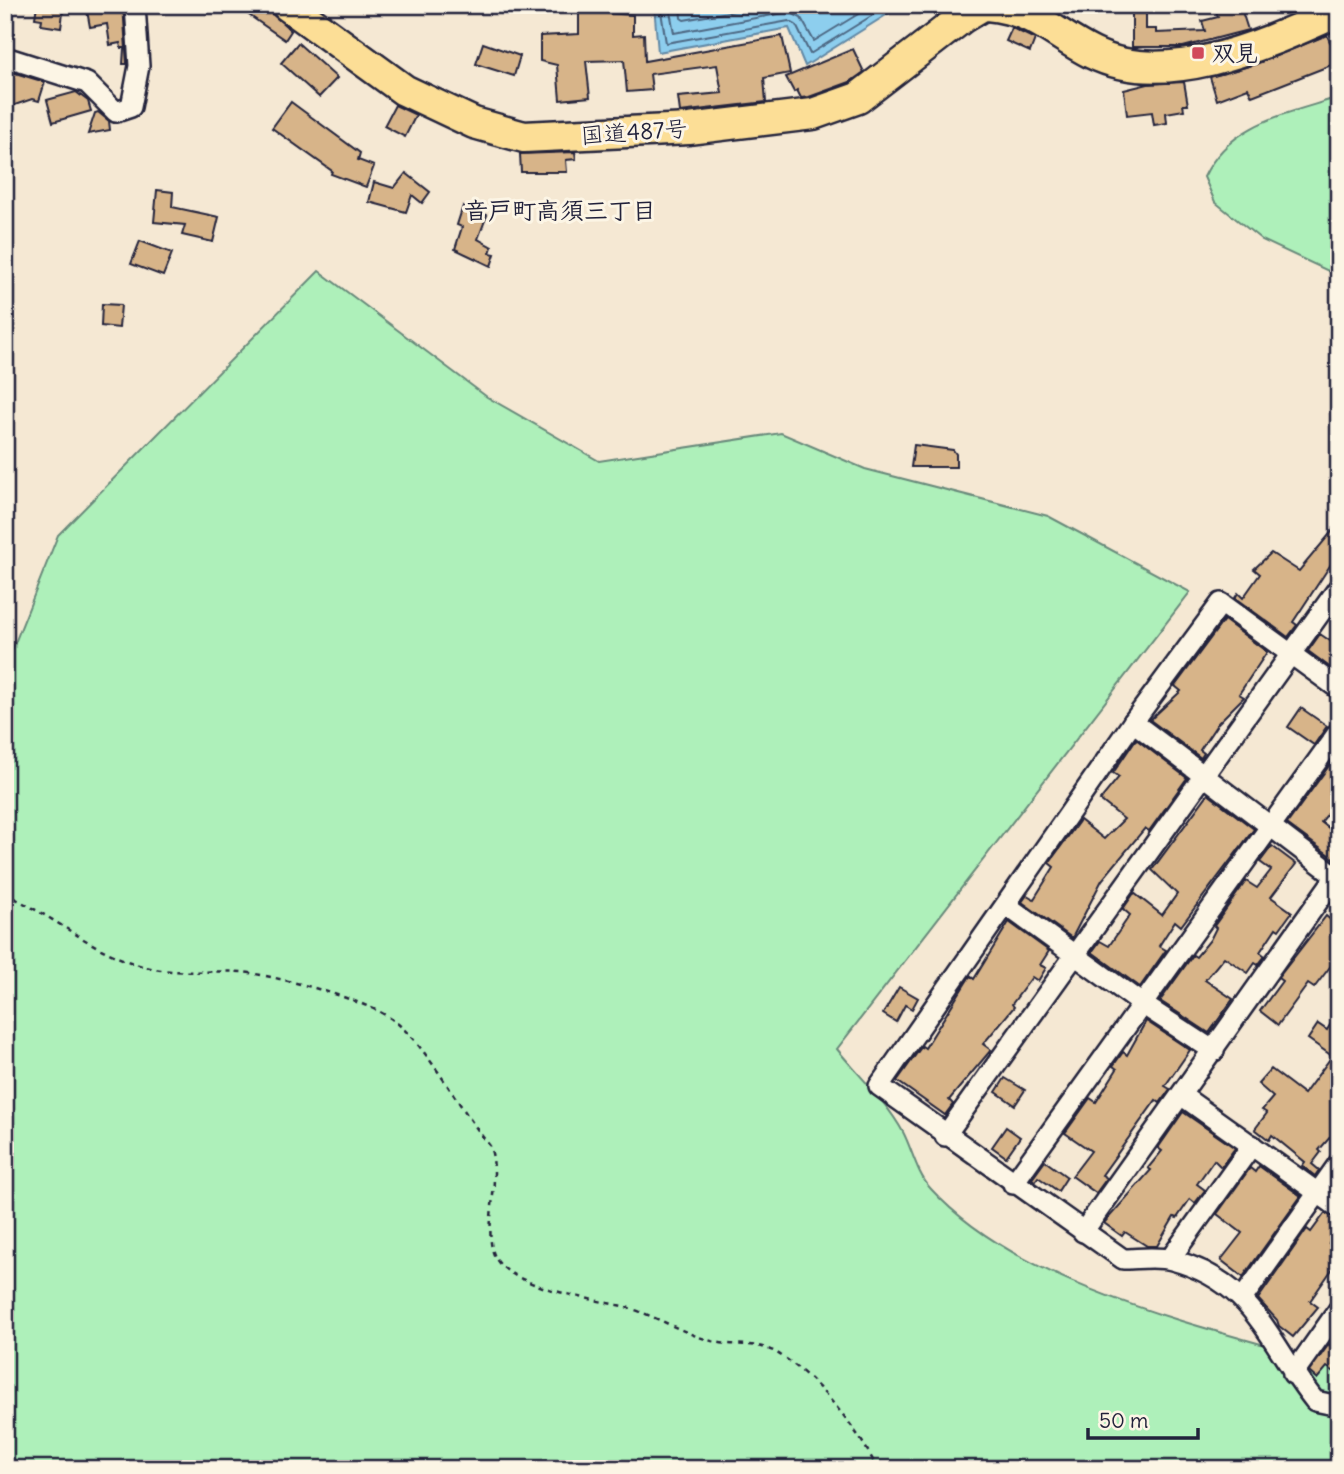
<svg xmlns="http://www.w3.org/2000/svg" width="1344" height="1474" font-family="Delius,'Klee One',sans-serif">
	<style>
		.green { fill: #aef0ba; stroke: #68897a; stroke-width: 2 }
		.water { fill: #8dceee; stroke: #6289a6; stroke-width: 2 }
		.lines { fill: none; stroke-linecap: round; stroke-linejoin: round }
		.shore { stroke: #4d6783; stroke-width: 2 }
		.building { fill: #d7b489; stroke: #22223b; stroke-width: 2 }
		.minor-casing { stroke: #22223b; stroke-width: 24 }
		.highway-casing { stroke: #22223b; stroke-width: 35 }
		.path { stroke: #22223b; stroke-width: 2.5; stroke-dasharray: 5 5; stroke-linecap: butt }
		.minor { stroke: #fcf5e5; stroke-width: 19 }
		.highway { stroke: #fcde96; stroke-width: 30 }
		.poi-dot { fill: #d1495b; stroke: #fcf5e5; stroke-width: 2.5 }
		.labels { text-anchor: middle; stroke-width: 6; stroke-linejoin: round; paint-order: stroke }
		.poi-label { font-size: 23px; font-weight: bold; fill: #22223b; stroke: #fcf5e5; text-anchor: start }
		.street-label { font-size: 23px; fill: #22223b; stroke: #fcf5e5 }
		.neighbourhood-label { font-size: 24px; font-weight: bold; fill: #22223b; stroke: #fcf5e5 }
	</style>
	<rect width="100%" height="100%" fill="#f5e8d3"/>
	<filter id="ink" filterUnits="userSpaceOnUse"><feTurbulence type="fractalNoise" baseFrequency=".0143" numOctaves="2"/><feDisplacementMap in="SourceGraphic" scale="14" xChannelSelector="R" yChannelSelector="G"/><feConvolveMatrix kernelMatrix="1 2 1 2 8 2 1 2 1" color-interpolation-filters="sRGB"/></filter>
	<g filter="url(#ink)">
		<g class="green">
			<path d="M1339 97V276L1262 240 1215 202 1204 177C1229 123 1287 114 1339 97Z"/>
			<path d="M319 271 487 397 599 461 781 433 865 469 1048 516 1190 592 837 1049C858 1075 887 1102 903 1132 912 1149 917 1174 931 1189 1023 1290 1211 1328 1339 1366V1469H5V668L58 535Z"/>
		</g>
		<polygon class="water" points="654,5 902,5 805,66 789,28 658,52"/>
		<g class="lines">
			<g class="shore">
				<polyline points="660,5 666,43 789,21 796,25 810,54 889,5"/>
				<polyline points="669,5 674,33 789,12 801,18 814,41 873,5"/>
				<polyline points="680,5 681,18 684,20 767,5"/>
			</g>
		</g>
		<g class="building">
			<polygon points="37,5 64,5 61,28 41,25 42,19 35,18"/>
			<polygon points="86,5 123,5 127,64 123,64 124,48 121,48 120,43 110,45 107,24 90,27"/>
			<polygon points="251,5 271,13 286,26 291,31 285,40 246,13"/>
			<polygon points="1132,5 1146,5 1146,29 1156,29 1156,33 1205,31 1202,21 1218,17 1215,8 1240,5 1248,30 1183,47 1132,47"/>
			<polygon points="579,11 633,15 633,35 644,34 645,61 782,36 790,73 764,78 766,102 680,112 678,97 722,93 717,65 650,74 652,90 627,92 624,60 586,61 590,97 560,100 557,65 540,61 540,36 579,34"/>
			<polygon points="1012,28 1035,39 1030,52 1006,41"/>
			<polygon points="1327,35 1330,42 1339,38 1339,62 1252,96 1248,88 1217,100 1210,77 1256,64"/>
			<polygon points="298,43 337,78 319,97 281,63"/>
			<polygon points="483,43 520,56 514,76 476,64"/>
			<polygon points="853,49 864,72 850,82 809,97 801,98 797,90 794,92 786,77"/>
			<polygon points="5,70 45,82 39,101 32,99 9,107 5,97"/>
			<polygon points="1184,82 1188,105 1183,105 1184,110 1166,113 1167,123 1154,125 1152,112 1127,115 1124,90 1148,84"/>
			<polygon points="76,92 88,101 91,111 53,122 47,100"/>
			<polygon points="291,102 360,153 358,160 374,166 366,187 331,174 332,171 272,128"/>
			<polygon points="395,105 416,115 405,137 384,126"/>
			<polygon points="98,112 109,121 110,130 88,134 95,113"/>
			<polygon points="575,152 576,159 566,160 567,172 521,172 520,154"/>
			<polygon points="406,173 430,192 422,203 412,195 406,212 369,202 374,182 394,188"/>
			<polygon points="157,190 173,192 172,207 219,217 213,242 182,235 185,225 154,222"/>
			<polygon points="463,206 487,215 478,239 492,247 490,253 495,254 491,266 455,249 462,227 457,225"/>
			<polygon points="140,241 172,253 163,276 131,264"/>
			<polygon points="102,304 121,305 119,328 101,326"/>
			<polygon points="914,445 953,450 956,454 956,467 911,467"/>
			<polygon points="1339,523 1339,552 1293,622 1297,625 1288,637 1235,598 1238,593 1243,598 1260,574 1254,569 1271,553 1299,571"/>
			<polygon points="1224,620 1267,652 1239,694 1244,697 1218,723 1200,750 1204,753 1201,758 1150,720 1181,691 1175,686"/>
			<polygon points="1320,634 1339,647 1339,674 1308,651"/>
			<polygon points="1301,708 1327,726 1314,745 1288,727"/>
			<polygon points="1136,739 1187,778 1149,831 1145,828 1102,880 1072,938 1022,902 1027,895 1034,899 1054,867 1049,863 1080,820 1104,839 1124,819 1100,800 1119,777 1113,773"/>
			<polygon points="1339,752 1339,800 1321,822 1339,836 1339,859 1336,860 1287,824"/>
			<polygon points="1208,794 1254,829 1181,926 1175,921 1159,946 1166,950 1140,987 1092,952 1100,941 1109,946 1130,915 1123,909 1134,893 1162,915 1177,894 1152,870"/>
			<polygon points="1272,846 1296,864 1271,897 1292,912 1279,930 1276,928 1260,952 1265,956 1258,965 1255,963 1248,973 1224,957 1205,980 1233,999 1209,1033 1160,1001 1193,955 1196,957 1210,940 1216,928 1214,926 1246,881 1257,888 1271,870 1260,862"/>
			<polygon points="1326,916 1339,927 1339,955 1314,988 1308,984 1278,1025 1260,1011 1282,981 1278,978"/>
			<polygon points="1009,922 1049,951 1040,965 1046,968 1038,981 1032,977 1012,1004 1014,1007 983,1044 991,1050 949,1100 953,1104 945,1115 897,1081 922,1046 925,1048 970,976 974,979"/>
			<polygon points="899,987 918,998 912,1009 905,1005 896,1022 883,1014"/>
			<polygon points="1339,1010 1339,1127 1319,1150 1321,1152 1312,1164 1319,1170 1315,1176 1302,1166 1305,1162 1272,1135 1269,1140 1255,1129 1267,1113 1262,1110 1273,1097 1258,1084 1271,1069 1304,1094 1332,1056 1308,1039 1318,1024 1327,1030"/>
			<polygon points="1146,1021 1190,1050 1165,1086 1170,1089 1160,1103 1156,1100 1102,1175 1107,1178 1096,1193 1072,1176 1091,1151 1065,1133 1090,1098 1096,1102 1117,1069 1113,1066 1123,1052 1127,1055"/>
			<polygon points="1005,1078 1025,1090 1015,1105 996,1092"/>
			<polygon points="1183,1112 1235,1148 1221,1167 1214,1160 1197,1184 1205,1190 1195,1203 1190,1199 1177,1218 1174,1217 1157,1246 1147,1246 1125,1232 1122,1236 1104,1223 1151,1170 1148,1168 1162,1151 1158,1148"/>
			<polygon points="1006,1127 1020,1137 1006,1157 992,1147"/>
			<polygon points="1045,1161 1067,1177 1058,1191 1038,1177 1035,1181 1032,1179"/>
			<polygon points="1259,1166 1301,1196 1243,1277 1221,1260 1242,1233 1217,1214 1250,1168 1255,1172"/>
			<polygon points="1325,1213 1339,1220 1339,1230 1329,1243 1339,1250 1339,1273 1333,1268 1310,1301 1318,1307 1293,1337 1279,1326 1277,1320 1258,1299 1307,1229 1311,1232"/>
			<polygon points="1329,1344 1339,1351 1339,1375 1327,1367 1317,1379 1309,1372"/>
		</g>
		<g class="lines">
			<defs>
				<g id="minor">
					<polyline points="5,57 87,83 116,112 131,107 139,66 135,5"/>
					<path d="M1339 689 1221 603 1133 722 879 1086 1123 1259C1138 1259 1157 1256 1172 1260 1255 1282 1267 1341 1315 1401L1339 1406"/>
					<polyline points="1133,722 1336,876"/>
					<polyline points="1006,905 1142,1004 1214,1051"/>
					<polyline points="1181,1095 1339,1208"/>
					<polyline points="945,1136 1339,587"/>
					<polyline points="1013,1184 1339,731"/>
					<polyline points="1083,1232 1339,872"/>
					<polyline points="1170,1259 1252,1145"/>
					<polyline points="1243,1298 1339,1163"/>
					<polyline points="1293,1374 1339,1309"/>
				</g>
				<g id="highway">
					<polyline points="287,5 404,90 474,123 524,137 689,129 813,114 858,98 963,17 983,5"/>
					<path d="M987 5C1036 10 1052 33 1092 53 1168 91 1269 42 1339 11"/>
				</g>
			</defs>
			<use href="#minor" class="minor-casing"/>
			<use href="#highway" class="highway-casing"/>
			<path class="path" d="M5 894C55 916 93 953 146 967 176 975 211 970 242 972 277 976 365 999 393 1020 426 1044 461 1111 490 1146 502 1181 482 1231 495 1257 510 1288 595 1299 626 1307 657 1316 685 1335 716 1342 738 1347 756 1341 777 1353 814 1375 860 1430 877 1469"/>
			<use href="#minor" class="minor"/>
			<use href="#highway" class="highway"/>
		</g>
	</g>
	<rect class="poi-dot" x="1191" y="46" width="14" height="14" rx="3.5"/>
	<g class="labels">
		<g class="poi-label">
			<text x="1212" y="61">双見</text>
		</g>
		<g class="street-label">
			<text transform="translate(634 132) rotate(-4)" y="8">国道487号</text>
		</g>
		<g class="neighbourhood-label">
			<text x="560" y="219">音戸町高須三丁目</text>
		</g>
	</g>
	<rect width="1344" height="1474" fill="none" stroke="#fcf5e5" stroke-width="28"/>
	<rect x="14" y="14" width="1316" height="1446" fill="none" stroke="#22223b" stroke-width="2.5" filter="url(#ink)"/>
	<path d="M1088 1428v10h110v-10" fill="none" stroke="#22223b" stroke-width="3.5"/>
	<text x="1099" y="1428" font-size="21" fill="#22223b" stroke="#fcf5e5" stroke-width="5" paint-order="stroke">50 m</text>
</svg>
